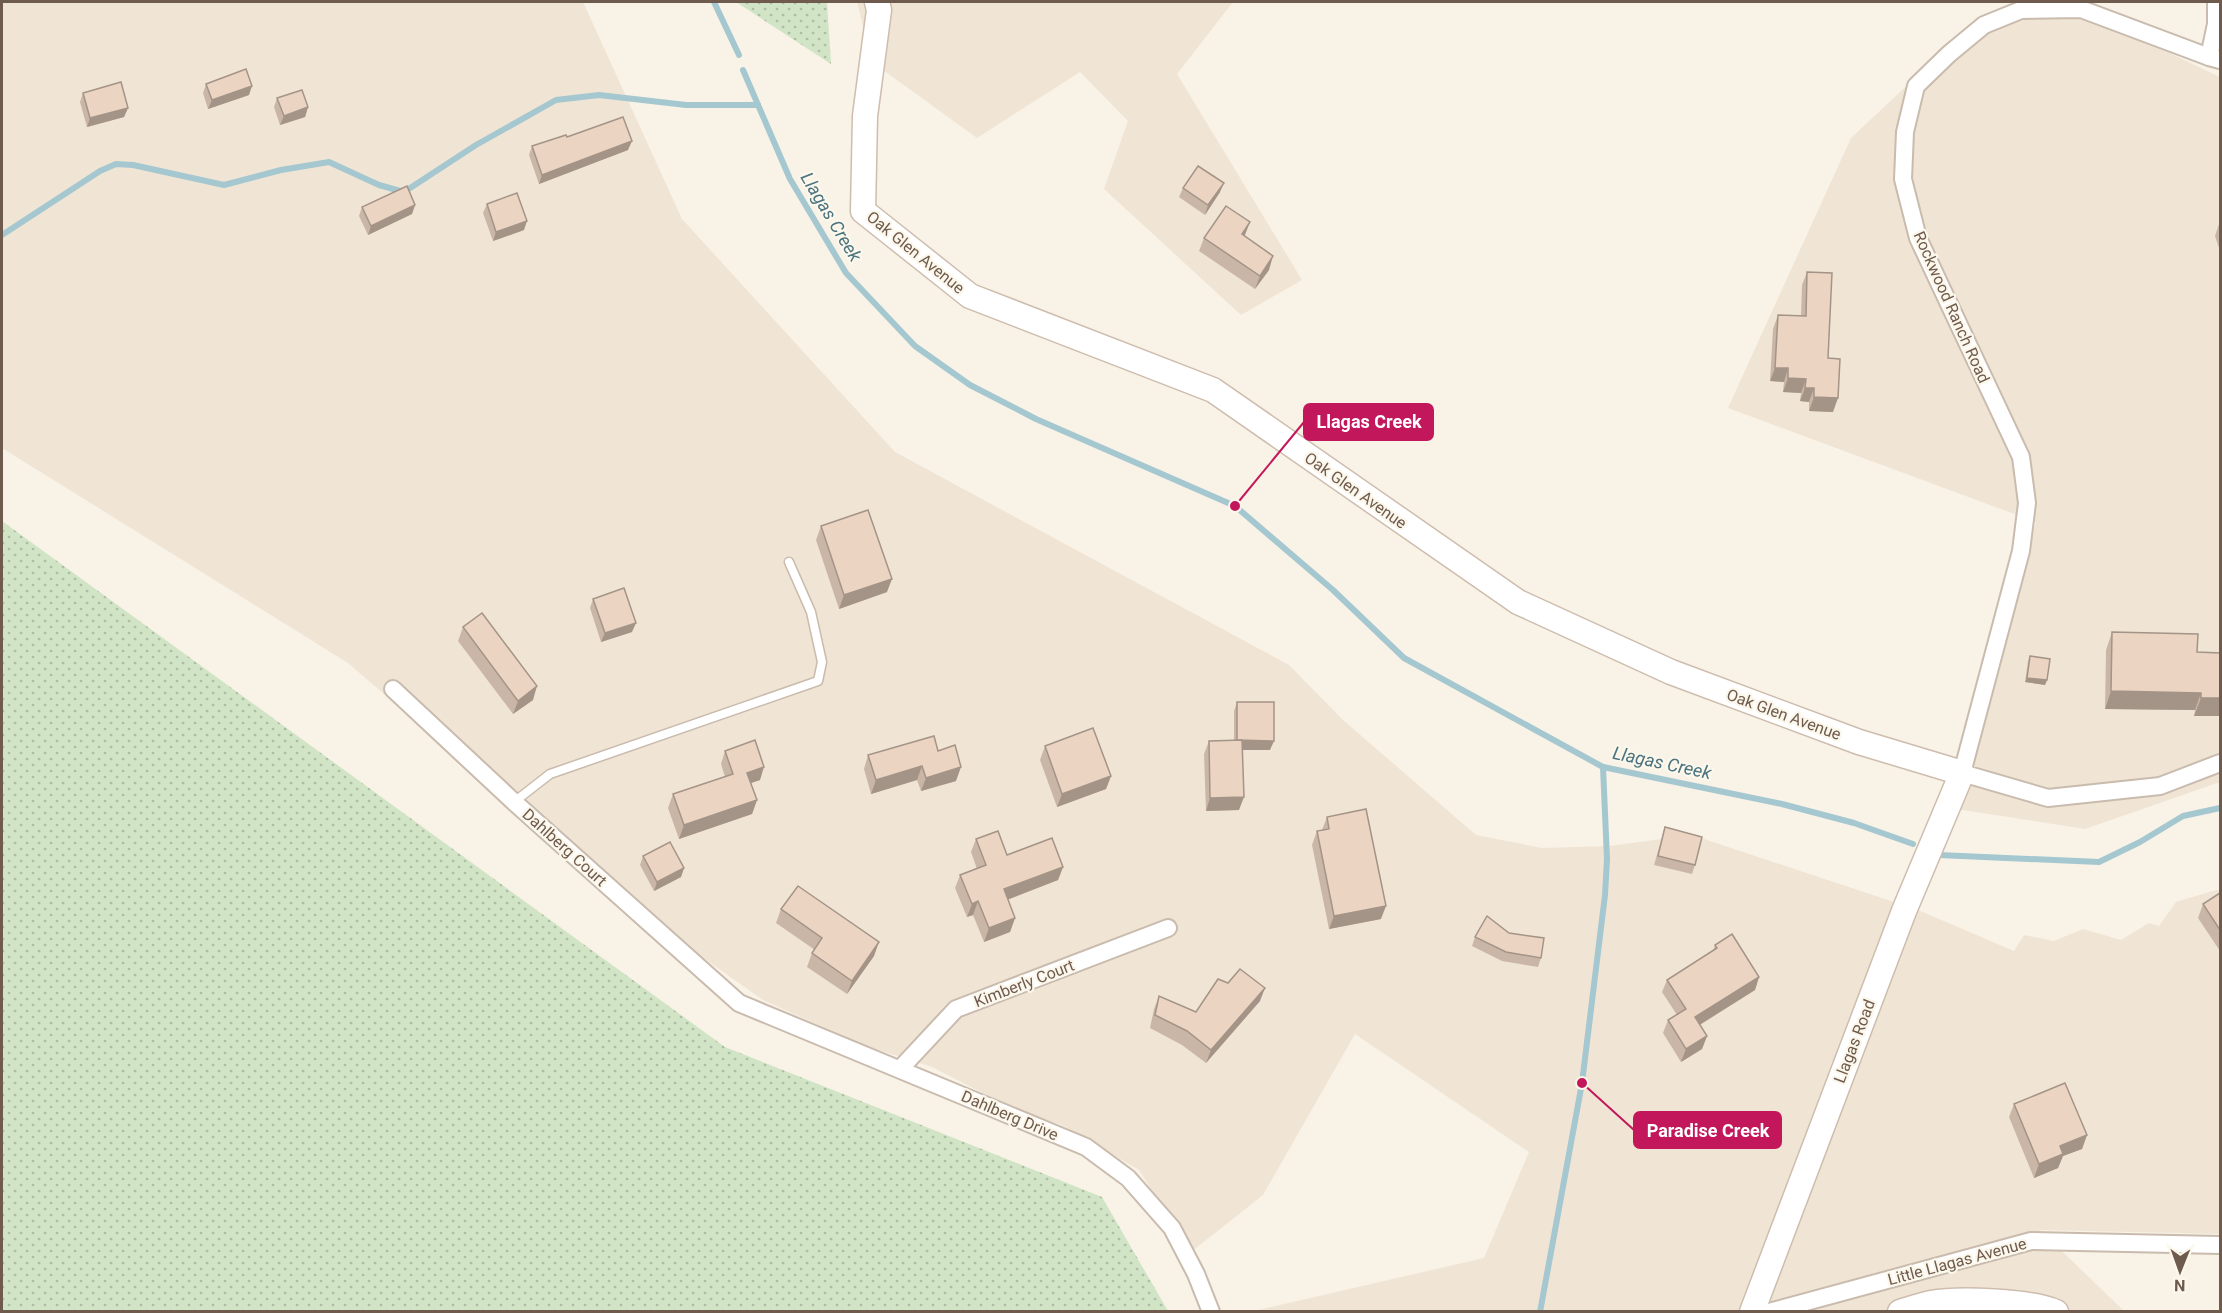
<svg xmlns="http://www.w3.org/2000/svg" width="2222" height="1313" font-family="Roboto,sans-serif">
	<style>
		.residential { fill: #f0e5d5 }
		.grass { fill: url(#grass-dots) }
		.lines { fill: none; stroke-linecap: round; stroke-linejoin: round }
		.stream { stroke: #a4c7d0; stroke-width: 6 }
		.lane-casing { stroke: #c9bbad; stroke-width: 11 }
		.street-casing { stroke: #c9bbad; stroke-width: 20 }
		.secondary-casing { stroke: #cebdae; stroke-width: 27 }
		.lane { stroke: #fff; stroke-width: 8 }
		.street { stroke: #fff; stroke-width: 16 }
		.secondary { stroke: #fff; stroke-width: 24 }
		.wall { fill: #cab6a6 }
		.shaded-wall { fill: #a49487 }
		.building { fill: #ebd4c1; stroke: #a49487; stroke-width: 1.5 }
		.labels { text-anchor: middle; stroke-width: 4.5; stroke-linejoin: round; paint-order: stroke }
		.street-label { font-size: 16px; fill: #6f5b4e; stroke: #fcf7eb }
		.water-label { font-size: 18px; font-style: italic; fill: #4b7480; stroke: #fcf7eb }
		.leader { fill: none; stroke: #c2185b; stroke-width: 2 }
		.callout-dot { fill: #c2185b; stroke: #fcf7eb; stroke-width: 2 }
		.callout { fill: #c2185b; stroke: #c2185b; stroke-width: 2 }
		.callout-label { font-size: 18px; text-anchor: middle; font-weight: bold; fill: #fff }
	</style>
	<defs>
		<pattern id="grass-dots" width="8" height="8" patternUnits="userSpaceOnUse" patternTransform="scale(1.5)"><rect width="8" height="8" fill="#d1e5c6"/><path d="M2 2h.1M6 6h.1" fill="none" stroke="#aebda3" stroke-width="1.8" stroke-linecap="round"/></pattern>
	</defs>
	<rect width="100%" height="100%" fill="#f9f2e6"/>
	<g class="residential">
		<polygon points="2,2 583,2 682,219 895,452 1289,665 1343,720 1476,835 1542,848 1609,846 1692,835 1918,910 2014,951 2024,935 2054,941 2083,929 2121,940 2149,923 2159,926 2176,902 2216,890 2220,890 2220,1234 2040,1230 2124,1311 1254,1311 1484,1258 1529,1152 1355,1034 1263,1195 1191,1252 1139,1170 1062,1125 1014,1109 932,1067 863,1045 763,1000 685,945 539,828 348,663 2,448"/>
		<polygon points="857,2 1233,2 1177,74 1302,280 1241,315 1104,189 1128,121 1080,72 977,138 872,62"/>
		<polygon points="1982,15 2089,15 2220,77 2220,782 2085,829 1950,808 1966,743 2036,522 1728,408 1851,138"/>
	</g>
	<g class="grass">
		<polygon points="736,2 827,2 831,64"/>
		<polygon points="2,521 725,1047 1102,1197 1168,1311 2,1311"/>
	</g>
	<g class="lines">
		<g class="stream">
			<polyline points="714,2 739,55"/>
			<polyline points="743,70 790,179 846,273 915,346 970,385 1036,419 1235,506 1333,590 1404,658 1603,767 1782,804 1854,823 1913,844"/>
			<polyline points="2,235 100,171 116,164 133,165 224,185 281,170 329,162 379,185 404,192 476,145 556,100 599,95 686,105 758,105"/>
			<polyline points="1939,855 2099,862 2140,842 2183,816 2220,808"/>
			<polyline points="1540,1312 1582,1083 1605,895 1607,859 1603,767"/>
		</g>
		<defs>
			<polyline id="lane" points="514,802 550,774 818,681 822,662 811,612 789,562"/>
			<g id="street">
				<polyline points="2209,57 2216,24 2216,2"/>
				<polyline points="2220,60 2209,57 2081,9 2021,10 1984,25 1949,54 1916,86 1905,132 1903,179 1918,238 2021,457 2027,503 2021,551 1962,773 2048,798 2160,786 2220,763"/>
				<polyline points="393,689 514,802 739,1003 1086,1147 1128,1178 1172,1228 1196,1274 1211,1312"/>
				<polyline points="900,1069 956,1009 1168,928"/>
				<polyline points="1769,1312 2031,1241 2220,1245"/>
			</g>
			<g id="secondary">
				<polyline points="877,2 879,10 865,116 863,211 970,296 1213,390 1518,602 1671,672 1859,742 1962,773 1904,911 1752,1312"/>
				<path d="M1900 1312C1910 1309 1921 1305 1931 1303 1959 1298 2031 1301 2056 1312"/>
			</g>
		</defs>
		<use href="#lane" class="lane-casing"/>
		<use href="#street" class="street-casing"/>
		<use href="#secondary" class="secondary-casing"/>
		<use href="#lane" class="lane"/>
		<use href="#street" class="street"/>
		<use href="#secondary" class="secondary"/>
	</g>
	<g class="wall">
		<polygon points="206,84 249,95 208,109 203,93"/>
		<polygon points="83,93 128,108 124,117 87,127 80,102"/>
		<polygon points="277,98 308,107 305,117 280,125 274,107"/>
		<polygon points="567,137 628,150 539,184 529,155 532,146"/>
		<polygon points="1183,188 1220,192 1205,215 1179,197"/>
		<polygon points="487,204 524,230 493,241 483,213"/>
		<polygon points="415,205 412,214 368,235 359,216 362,207"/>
		<polygon points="2220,221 2220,251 2215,236"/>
		<polygon points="1245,236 1269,270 1255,289 1199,251 1204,238"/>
		<polygon points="1807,272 1828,358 1833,412 1809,411 1809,402 1800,401 1801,393 1783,392 1784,382 1770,381 1773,329 1778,315 1801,316 1802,285"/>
		<polygon points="821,526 887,592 839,609 816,540"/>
		<polygon points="593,599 632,632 601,642 590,608"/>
		<polygon points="463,627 533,700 513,714 458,641"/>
		<polygon points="2112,632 2197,652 2220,653 2220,716 2194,716 2195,710 2105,709 2106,650"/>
		<polygon points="2030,656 2047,680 2045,685 2025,682 2028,661"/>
		<polygon points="1237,702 1270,750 1242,750 1239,810 1206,811 1204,754 1209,741 1234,740 1234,711"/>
		<polygon points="1045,746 1111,776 1106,789 1057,807 1040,760"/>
		<polygon points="725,751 760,780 751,783 757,800 752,814 679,839 668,808 673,794 725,777 721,764"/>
		<polygon points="938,751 956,781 921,791 917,780 871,794 864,769 868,755"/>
		<polygon points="1327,817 1381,919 1329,929 1312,845 1317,831 1322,830"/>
		<polygon points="1665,827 1695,865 1692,874 1654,865"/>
		<polygon points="976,839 1007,855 1063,867 1058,880 1007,900 1015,918 1010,932 984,942 973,915 967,917 955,888 960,875 977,869 971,852"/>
		<polygon points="643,856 684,868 681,877 654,891 640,865"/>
		<polygon points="2220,893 2220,951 2198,918 2203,904"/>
		<polygon points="781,909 874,956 847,994 807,967 812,953 815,950 776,923"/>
		<polygon points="1475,937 1541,958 1538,967 1502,961 1472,946"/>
		<polygon points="1715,945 1759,977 1755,990 1700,1025 1707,1036 1702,1049 1681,1062 1663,1033 1668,1020 1677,1015 1662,992 1667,980 1713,951"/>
		<polygon points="1159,996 1196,1012 1260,1001 1206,1063 1182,1045 1150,1028 1154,1009"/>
		<polygon points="2014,1104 2087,1135 2082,1149 2063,1156 2058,1168 2034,1178 2009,1117"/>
	</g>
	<g class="shaded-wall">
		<polygon points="252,86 249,95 208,109 212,100"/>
		<polygon points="308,107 305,117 280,125 284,116"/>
		<polygon points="128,108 124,117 87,127 90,118"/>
		<polygon points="632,141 628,150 539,184 542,175"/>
		<polygon points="1224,183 1220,192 1205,215 1208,205"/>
		<polygon points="415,205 412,214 368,235 371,226"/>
		<polygon points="527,221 524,230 493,241 496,232"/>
		<polygon points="1250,222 1245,235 1237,248 1242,234"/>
		<polygon points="1273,256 1269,270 1255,289 1260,276"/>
		<polygon points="1775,368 1788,368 1784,382 1770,381"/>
		<polygon points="1788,378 1806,379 1801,393 1783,392"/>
		<polygon points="1805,388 1814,388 1809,402 1800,401"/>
		<polygon points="1814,397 1838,398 1833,412 1809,411"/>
		<polygon points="892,579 887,592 839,609 844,595"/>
		<polygon points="636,623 632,632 601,642 605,633"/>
		<polygon points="2027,678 2047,680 2045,685 2025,682"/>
		<polygon points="537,686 533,700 513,714 518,701"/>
		<polygon points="2111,691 2201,693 2195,710 2105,709"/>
		<polygon points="2201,698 2220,698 2220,716 2194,716"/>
		<polygon points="1237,741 1274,741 1270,750 1234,750"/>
		<polygon points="922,766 917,780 871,794 876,780"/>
		<polygon points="764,767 760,780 742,786 747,773"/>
		<polygon points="961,767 956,781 921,791 926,778"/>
		<polygon points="1111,776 1106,789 1057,807 1062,794"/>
		<polygon points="1244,797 1239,810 1206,811 1210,798"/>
		<polygon points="757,800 752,814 679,839 684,825"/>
		<polygon points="1063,867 1058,880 999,903 1004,889"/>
		<polygon points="684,868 681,877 654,891 657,882"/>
		<polygon points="978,901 973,915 967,917 972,904"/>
		<polygon points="1386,906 1381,919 1329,929 1334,916"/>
		<polygon points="1015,918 1010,932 984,942 989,928"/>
		<polygon points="879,942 874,956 847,994 852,981"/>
		<polygon points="1759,977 1755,990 1691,1030 1695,1017"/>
		<polygon points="1265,988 1260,1001 1206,1063 1211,1050"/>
		<polygon points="1707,1036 1702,1049 1681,1062 1686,1049"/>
		<polygon points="2087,1135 2082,1149 2063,1156 2058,1168 2034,1178 2039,1164 2060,1146"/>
	</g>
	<g class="building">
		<polygon points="246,69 252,86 212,100 206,84"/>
		<polygon points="121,82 128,108 90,118 83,93"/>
		<polygon points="302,90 308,107 284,116 277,98"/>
		<polygon points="623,117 632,141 542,175 532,146 566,135 567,137"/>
		<polygon points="1198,166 1224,183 1208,205 1183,188"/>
		<polygon points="407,186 415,205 371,226 362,207"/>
		<polygon points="517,193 527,221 496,232 487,204"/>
		<polygon points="1226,206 1250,222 1242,234 1273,256 1260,276 1204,238"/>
		<polygon points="1807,272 1832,273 1828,358 1840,359 1838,398 1814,397 1814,388 1805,388 1806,379 1788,378 1788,368 1775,368 1778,315 1806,316"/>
		<polygon points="868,510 892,579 844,595 821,526"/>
		<polygon points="624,588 636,623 605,633 593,599"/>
		<polygon points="482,613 537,686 518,701 463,627"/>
		<polygon points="2112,632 2198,634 2197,652 2220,653 2220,698 2201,698 2201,693 2111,691"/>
		<polygon points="2030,656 2050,659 2047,680 2027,678"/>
		<polygon points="1237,702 1274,702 1274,741 1237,740"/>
		<polygon points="1093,728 1111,776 1062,794 1045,746"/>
		<polygon points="934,736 938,751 955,745 961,767 926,778 922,766 876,780 868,755"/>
		<polygon points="755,740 764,767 747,773 757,800 684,825 673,794 733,774 725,751"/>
		<polygon points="1242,740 1244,797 1210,798 1209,741"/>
		<polygon points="1366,809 1386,906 1334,916 1317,831 1329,829 1327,817"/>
		<polygon points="1665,827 1702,837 1695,865 1658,856"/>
		<polygon points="998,831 1007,855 1052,838 1063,867 1004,889 1015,918 989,928 978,901 972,904 960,875 986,865 976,839"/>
		<polygon points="670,842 684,868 657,882 643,856"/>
		<polygon points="798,886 879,942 852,981 812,953 822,938 781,909"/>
		<polygon points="2220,893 2220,930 2203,904"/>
		<polygon points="1487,916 1509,933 1544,938 1541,958 1506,952 1475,937"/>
		<polygon points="1732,934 1759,977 1695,1017 1707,1036 1686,1049 1668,1020 1686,1009 1667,980 1717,948 1715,945"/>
		<polygon points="1240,969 1265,988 1211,1050 1187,1031 1155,1015 1159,996 1196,1012 1218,979 1228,983"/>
		<polygon points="2065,1083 2087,1135 2060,1146 2063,1154 2039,1164 2014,1104"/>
	</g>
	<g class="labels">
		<g class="street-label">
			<text transform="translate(916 252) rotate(39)" y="6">Oak Glen Avenue</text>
			<text transform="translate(1952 307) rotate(66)" y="6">Rockwood Ranch Road</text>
			<text transform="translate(1356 490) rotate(35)" y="6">Oak Glen Avenue</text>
			<text transform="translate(1784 714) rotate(20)" y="6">Oak Glen Avenue</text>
			<text transform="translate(565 847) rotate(42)" y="6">Dahlberg Court</text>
			<text transform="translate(1024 983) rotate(-21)" y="6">Kimberly Court</text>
			<text transform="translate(1854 1041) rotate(-69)" y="6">Llagas Road</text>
			<text transform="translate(1010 1115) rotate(23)" y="6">Dahlberg Drive</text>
			<text transform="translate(1957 1261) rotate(-15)" y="6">Little Llagas Avenue</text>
		</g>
		<g class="water-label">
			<text transform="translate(831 217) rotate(59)" y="6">Llagas Creek</text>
			<text transform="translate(1662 763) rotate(12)" y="6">Llagas Creek</text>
		</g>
	</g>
	<path class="leader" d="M1235 506L1304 422M1582 1083L1634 1130"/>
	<g class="callout-dot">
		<circle cx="1235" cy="506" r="6"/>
		<circle cx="1582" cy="1083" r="6"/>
	</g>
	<g class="callout">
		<rect x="1304" y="404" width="129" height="36" rx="6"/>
		<rect x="1634" y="1112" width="147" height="36" rx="6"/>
	</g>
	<g class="callout-label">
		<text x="1369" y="428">Llagas Creek</text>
		<text x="1708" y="1137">Paradise Creek</text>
	</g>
	<rect width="2222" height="1313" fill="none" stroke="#6f5b4e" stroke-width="6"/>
	<g transform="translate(2180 1271) rotate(181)" stroke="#fcf7eb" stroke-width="4.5" paint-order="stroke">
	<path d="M0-4.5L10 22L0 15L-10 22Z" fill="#6f5b4e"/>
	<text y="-9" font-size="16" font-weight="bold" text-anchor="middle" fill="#6f5b4e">N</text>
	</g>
</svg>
